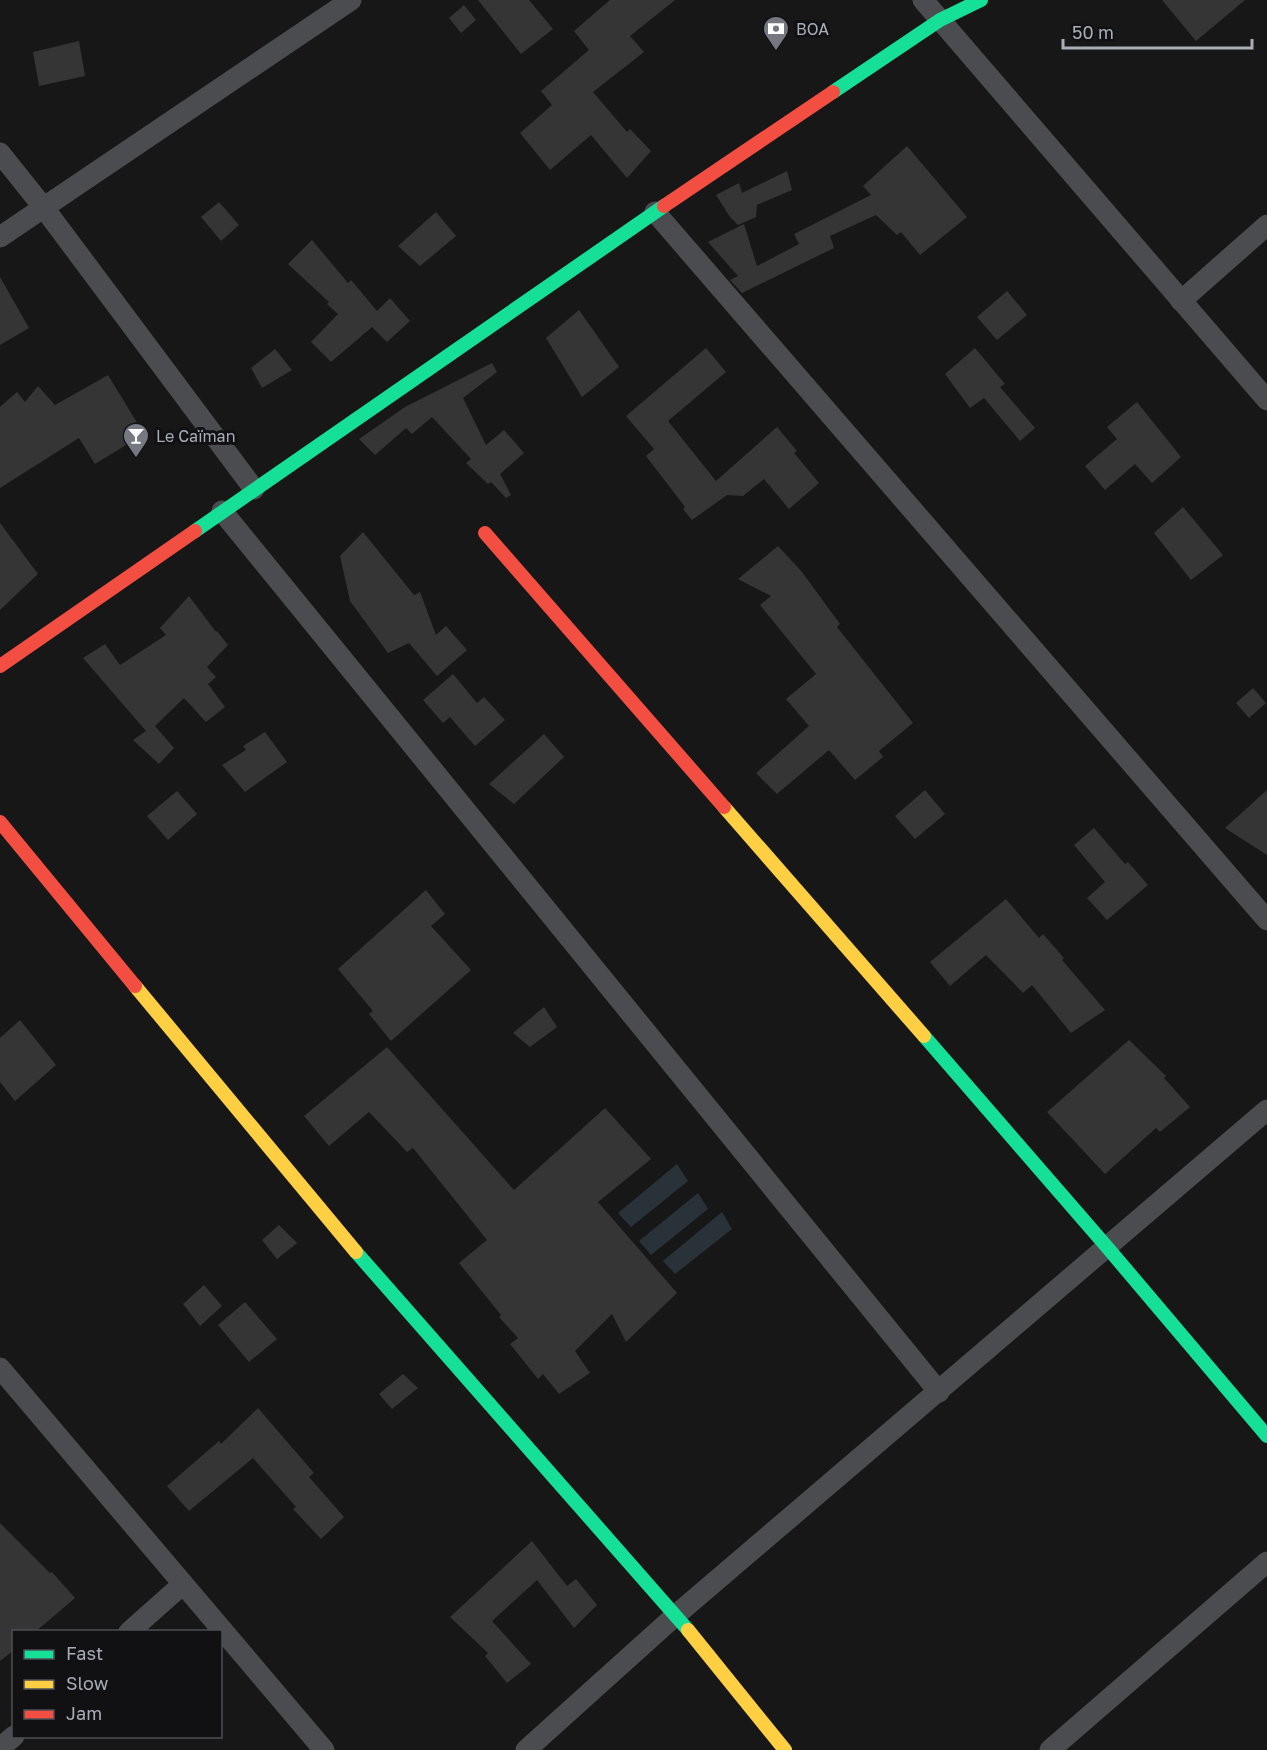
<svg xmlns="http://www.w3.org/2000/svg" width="1267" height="1750" font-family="'Golos Text',sans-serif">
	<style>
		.water { fill: #2a3239 }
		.building { fill: #353536 }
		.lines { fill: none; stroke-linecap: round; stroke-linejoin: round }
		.street { stroke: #4b4c50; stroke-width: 21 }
		.fast { stroke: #16e098; stroke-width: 14 }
		.slow { stroke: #ffcf43; stroke-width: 14 }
		.jam { stroke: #f24e42; stroke-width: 14 }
		.labels { text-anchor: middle; stroke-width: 6; stroke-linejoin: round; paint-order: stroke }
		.poi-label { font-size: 16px; fill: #a8adb8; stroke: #111113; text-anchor: start }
	</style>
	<rect width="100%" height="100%" fill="#171717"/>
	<g class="water">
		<polygon points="677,1164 688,1181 631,1227 618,1213"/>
		<polygon points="698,1193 708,1209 651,1255 639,1241"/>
		<polygon points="722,1212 732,1229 675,1274 663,1261"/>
	</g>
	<g class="building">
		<polygon points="478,0 529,0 553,29 521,54"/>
		<polygon points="610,0 675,0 630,36 644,52 593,92 627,132 630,129 651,151 627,178 591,135 550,170 520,133 552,105 541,91 589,50 574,31"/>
		<polygon points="1162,0 1245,0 1196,41"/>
		<polygon points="464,5 476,20 461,33 449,18"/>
		<polygon points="79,41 85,76 39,86 33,52"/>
		<polygon points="907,146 967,217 920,255 901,232 897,235 876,215 830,236 834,248 742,293 730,280 738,276 708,242 744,224 757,266 799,244 794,234 871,195 863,186"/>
		<polygon points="787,171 792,190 757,205 756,217 738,225 730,217 716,195 739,183 742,193"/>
		<polygon points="219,202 239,225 221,241 201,217"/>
		<polygon points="436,212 456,236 420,266 398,246"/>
		<polygon points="312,240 348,283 351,280 377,311 390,298 410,321 387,342 372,327 331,362 311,342 338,314 327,304 329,302 288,264"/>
		<polygon points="0,277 29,328 0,345"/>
		<polygon points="1007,291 1027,315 997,340 977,317"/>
		<polygon points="579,310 619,367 582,397 546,338"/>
		<polygon points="706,348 726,372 668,421 716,481 777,427 797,451 794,453 819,483 789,509 764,479 743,496 727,495 692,520 683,509 685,507 646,456 654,449 626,416"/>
		<polygon points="975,348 1005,384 1000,387 1035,428 1020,441 984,398 970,408 945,374"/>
		<polygon points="275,349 292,370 262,388 251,368"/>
		<polygon points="492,363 497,372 463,398 486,445 504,430 524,453 500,474 511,495 506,498 491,482 488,484 466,463 471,459 432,417 412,434 406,428 375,455 359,439 405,407"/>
		<polygon points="108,375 144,434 95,464 79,438 0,488 0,407 17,392 25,402 38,386 55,405"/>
		<polygon points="1137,402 1181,457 1152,483 1135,464 1105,490 1085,466 1117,439 1107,427"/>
		<polygon points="1183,507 1223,555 1191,580 1154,533"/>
		<polygon points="0,523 38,574 0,610"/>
		<polygon points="363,532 414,595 420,592 436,635 446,626 467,650 437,676 409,643 388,653 350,601 340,556"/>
		<polygon points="778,546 802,572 840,624 837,627 913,723 879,751 883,757 855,780 829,750 777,794 756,773 809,726 786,699 816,674 760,605 771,596 738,579"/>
		<polygon points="189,596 216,632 217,631 228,645 207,667 216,677 208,684 225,707 206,722 184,698 155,726 174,748 159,764 133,740 146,731 83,658 105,644 120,665 166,635 160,628"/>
		<polygon points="453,674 477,703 484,697 505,720 475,746 450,717 443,723 423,700"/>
		<polygon points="1253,688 1266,703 1249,718 1236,703"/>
		<polygon points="265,732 287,762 245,792 222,765 246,750 243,746"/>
		<polygon points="544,734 564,757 514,804 489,784"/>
		<polygon points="925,790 945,814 915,839 895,816"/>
		<polygon points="1267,790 1267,855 1225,828"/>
		<polygon points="177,791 197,814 168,840 147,816"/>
		<polygon points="1094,828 1125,864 1128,862 1148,885 1107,920 1087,898 1105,882 1074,845"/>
		<polygon points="426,890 445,914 431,926 471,970 391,1041 369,1014 373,1011 338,969"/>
		<polygon points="1006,899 1039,938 1043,934 1064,958 1062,960 1105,1010 1071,1033 1032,985 1023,993 986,955 950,986 930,962"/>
		<polygon points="544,1007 557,1027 530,1047 513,1033"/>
		<polygon points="20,1020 56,1065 15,1101 0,1082 0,1038"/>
		<polygon points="1129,1040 1166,1076 1164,1078 1190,1107 1160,1132 1156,1128 1105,1174 1047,1112"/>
		<polygon points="387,1047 514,1190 605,1108 651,1159 598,1202 677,1293 626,1342 612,1314 575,1351 590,1373 559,1394 543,1374 538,1379 510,1344 518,1338 499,1317 501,1315 459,1263 487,1240 413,1148 407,1152 369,1112 329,1146 304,1116"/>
		<polygon points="279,1225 297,1243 277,1259 262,1240"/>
		<polygon points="204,1285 222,1306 200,1326 183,1304"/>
		<polygon points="245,1302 277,1339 249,1362 218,1325"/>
		<polygon points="403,1374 418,1388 392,1409 379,1394"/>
		<polygon points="258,1408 314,1473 309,1477 344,1517 321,1539 293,1509 296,1507 253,1458 189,1511 167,1486 219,1441 221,1444"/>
		<polygon points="0,1523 50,1573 52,1572 75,1598 35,1632 14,1632 14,1650 0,1661"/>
		<polygon points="532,1541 567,1586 576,1579 597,1605 574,1628 537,1580 492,1621 531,1664 507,1683 485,1656 488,1653 450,1617"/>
	</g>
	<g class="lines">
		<g class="street">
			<polyline points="923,0 1267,400"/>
			<polyline points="0,153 44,208 254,489"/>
			<polyline points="655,212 1267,920"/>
			<polyline points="0,237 351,0"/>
			<polyline points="1181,301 1267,225"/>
			<polyline points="222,511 939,1392"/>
			<polyline points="0,1368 324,1750"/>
			<polyline points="129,1632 183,1584"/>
			<polyline points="0,1748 14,1736"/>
			<polyline points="526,1750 676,1615 1267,1110"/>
			<polyline points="1050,1750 1267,1562"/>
		</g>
		<g class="fast">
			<polyline points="833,92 940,20 981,0"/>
			<polyline points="195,531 664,206"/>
			<polyline points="924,1036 1107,1247 1267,1436"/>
			<polyline points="356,1252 688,1630"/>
		</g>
		<g class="slow">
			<polyline points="724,807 924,1036"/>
			<polyline points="135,986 356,1252"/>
			<polyline points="688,1630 785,1750"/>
		</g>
		<g class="jam">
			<polyline points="664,206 833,92"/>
			<polyline points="485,533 724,807"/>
			<polyline points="0,666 195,531"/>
			<polyline points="0,822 135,986"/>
		</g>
	</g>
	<defs>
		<symbol id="bank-pin" viewBox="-11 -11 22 30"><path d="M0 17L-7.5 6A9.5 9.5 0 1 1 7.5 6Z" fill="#757880" stroke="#111113"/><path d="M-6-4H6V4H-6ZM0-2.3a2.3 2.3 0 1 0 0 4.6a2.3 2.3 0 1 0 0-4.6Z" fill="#fff"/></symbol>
		<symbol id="bar-pin" viewBox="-11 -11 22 30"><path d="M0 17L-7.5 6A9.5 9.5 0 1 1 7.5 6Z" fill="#757880" stroke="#111113"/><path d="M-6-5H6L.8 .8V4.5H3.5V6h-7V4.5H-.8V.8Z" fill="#fff"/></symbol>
	</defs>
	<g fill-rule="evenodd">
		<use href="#bank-pin" x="761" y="14" width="30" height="40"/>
		<use href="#bar-pin" x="121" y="421" width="30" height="40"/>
	</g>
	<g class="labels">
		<g class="poi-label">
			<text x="796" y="35">BOA</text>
			<text x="156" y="442">Le Caïman</text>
		</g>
	</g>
	<rect x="12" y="1630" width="210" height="108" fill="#111113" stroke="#4d4f55" stroke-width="1.5"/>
	<rect x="24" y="1650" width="30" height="9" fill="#16e098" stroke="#4d4f55" stroke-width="1.5"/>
	<text x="66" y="1660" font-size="18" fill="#a8adb8">Fast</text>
	<rect x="24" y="1680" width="30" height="9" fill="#ffcf43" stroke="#4d4f55" stroke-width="1.5"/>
	<text x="66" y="1690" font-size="18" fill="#a8adb8">Slow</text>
	<rect x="24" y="1710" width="30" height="9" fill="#f24e42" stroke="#4d4f55" stroke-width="1.5"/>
	<text x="66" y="1720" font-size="18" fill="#a8adb8">Jam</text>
	<path d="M1063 39v9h189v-9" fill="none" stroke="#a8adb8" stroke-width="3"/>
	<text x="1072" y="39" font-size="18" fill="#a8adb8" stroke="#111113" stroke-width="4.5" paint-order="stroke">50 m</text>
</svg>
